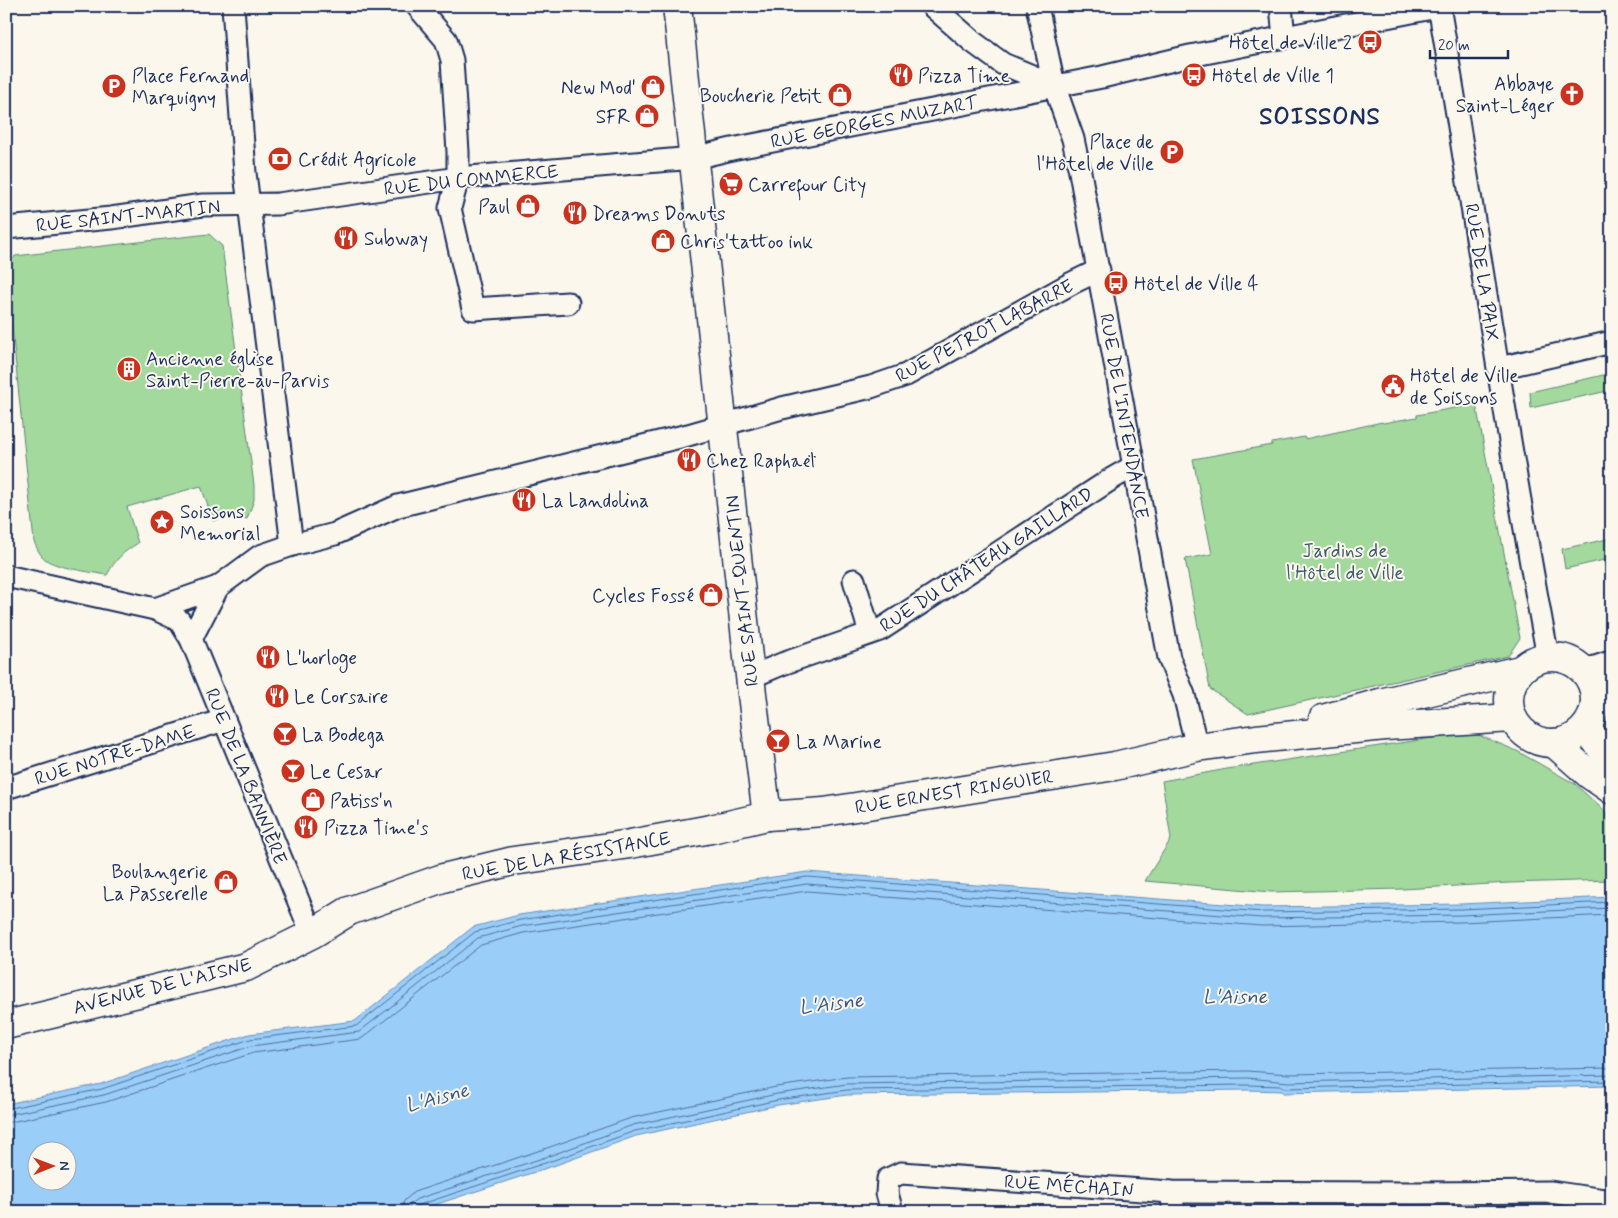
<svg xmlns="http://www.w3.org/2000/svg" width="1618" height="1218" font-family="Mynerve,sans-serif">
	<style>
		.green { fill: #a3d99c; stroke: #5f847d }
		.water { fill: #9acef8; stroke: #678eba; fill-rule: evenodd }
		.lines { fill: none; stroke-linecap: round; stroke-linejoin: round }
		.shore { stroke: #4e6f9c; stroke-width: 1 }
		.minor-casing { stroke: #1b2f5e; stroke-width: 25 }
		.tertiary-casing { stroke: #1b2f5e; stroke-width: 30 }
		.secondary-casing { stroke: #1b2f5e; stroke-width: 31 }
		.minor { stroke: #fbf7ec; stroke-width: 21 }
		.tertiary { stroke: #fbf7ec; stroke-width: 26 }
		.secondary { stroke: #fbf7ec; stroke-width: 28 }
		.labels { text-anchor: middle; stroke-width: 4; stroke-linejoin: round; paint-order: stroke }
		.poi-label { font-size: 19px; fill: #1b2f5e; stroke: #fbf7ec; text-anchor: start }
		.street-label { font-size: 19px; fill: #1b2f5e; stroke: #fbf7ec }
		.park-label { font-size: 19px; fill: #3d5a6e; stroke: #fbf7ec }
		.water-label { font-size: 20px; font-style: italic; fill: #3b5784; stroke: #fbf7ec }
		.district-label { font-size: 24px; font-weight: bold; letter-spacing: 1px; fill: #1b2f5e; stroke: #fbf7ec }
	</style>
	<rect width="100%" height="100%" fill="#fbf7ec"/>
	<filter id="ink" filterUnits="userSpaceOnUse"><feTurbulence type="fractalNoise" baseFrequency=".02" numOctaves="2"/><feDisplacementMap in="SourceGraphic" scale="10" xChannelSelector="R" yChannelSelector="G"/><feConvolveMatrix kernelMatrix="1 2 1 2 8 2 1 2 1" color-interpolation-filters="sRGB"/></filter>
	<g filter="url(#ink)">
		<g class="green">
			<path d="M209 234 222 246 254 485V500L247 519C234 515 225 516 213 521L201 486 127 507 138 543C122 553 116 559 107 575 91 572 56 568 45 559 39 554 37 548 34 542L6 269 15 256Z"/>
			<polygon points="1612,373 1612,390 1531,408 1530,392"/>
			<polygon points="1476,404 1520,638 1508,656 1248,714 1210,689 1185,559 1212,554 1193,459 1272,445 1272,443 1304,437 1305,439 1382,422 1383,423 1417,417 1417,415"/>
			<polygon points="1612,538 1612,582 1609,583 1604,560 1565,569 1562,549"/>
			<polygon points="1476,734 1517,751 1575,784 1612,818 1612,880 1509,883 1403,889 1271,892 1145,881 1171,839 1162,781 1227,769 1446,736"/>
		</g>
		<path class="water" d="M807 872 1263 907 1461 904 1612 897V1086L1283 1093 1282 1091 1248 1090 847 1095 778 1105 636 1136 556 1165 413 1212H6V1104L101 1084 249 1034 355 1021 473 927 519 915ZM38 1150H68V1180H38Z"/>
		<g class="lines">
			<g class="shore">
				<polyline points="6,1109 102,1089 250,1039 356,1026 475,932 520,920 807,877 1263,912 1461,909 1612,902"/>
				<polyline points="6,1115 104,1095 251,1046 359,1032 478,938 522,926 807,884 1262,918 1461,915 1612,908"/>
				<polyline points="6,1123 106,1102 253,1053 361,1039 481,945 523,933 807,891 1262,926 1461,922 1612,915"/>
				<polyline points="401,1212 404,1201 414,1192 550,1147 631,1118 776,1087 847,1077 1247,1071 1289,1074 1612,1068"/>
				<polyline points="409,1212 410,1204 417,1199 552,1155 633,1125 777,1094 847,1084 1248,1078 1288,1082 1612,1075"/>
				<polyline points="415,1212 416,1207 419,1205 554,1160 635,1131 778,1100 847,1090 1248,1085 1282,1086 1286,1088 1612,1081"/>
			</g>
			<defs>
				<g id="minor">
					<polyline points="233,6 245,173 292,545"/>
					<polyline points="417,6 446,40 452,60 458,152 458,178 450,208 473,309 568,303"/>
					<polyline points="932,6 973,42 1003,64 1054,85"/>
					<polyline points="1037,6 1054,85 1073,139 1080,172 1169,658 1184,695 1197,747"/>
					<polyline points="1281,6 1284,38"/>
					<path d="M1439 6C1476 223 1507 441 1548 657"/>
					<polyline points="6,228 111,218 203,205 278,204 458,178 694,158 732,149 1102,77 1190,56 1442,6"/>
					<polyline points="1499,368 1612,342"/>
					<polyline points="6,576 155,609 179,620 191,639 312,934"/>
					<polyline points="854,580 870,633"/>
					<polyline points="155,609 218,587 260,556 292,545 335,534 398,506 688,435 782,408 871,387 906,375 1072,283 1099,270"/>
					<polyline points="191,639 218,587"/>
					<polyline points="751,677 782,664 880,630 1113,478 1134,466"/>
					<polyline points="6,788 224,720"/>
					<polyline points="1171,1192 1174,1212"/>
					<polyline points="892,1212 887,1193 888,1179 901,1173 1171,1192 1416,1193 1550,1192 1612,1201"/>
				</g>
				<polyline id="tertiary" points="1585,673 1612,664"/>
				<g id="secondary">
					<polyline points="677,6 752,694 767,816"/>
					<circle cx="1552" cy="700" r="43"/>
					<polyline points="1323,719 1380,703 1520,670"/>
					<polyline points="1586,727 1612,763"/>
					<polyline points="1554,743 1590,775 1612,790"/>
					<polyline points="6,1025 246,967 312,934 349,911 443,878 513,861 630,844 711,829 767,816 824,812 1115,766 1197,747 1256,739 1385,726 1512,718"/>
				</g>
			</defs>
			<use href="#minor" class="minor-casing"/>
			<use href="#tertiary" class="tertiary-casing"/>
			<use href="#secondary" class="secondary-casing"/>
			<use href="#minor" class="minor"/>
			<use href="#tertiary" class="tertiary"/>
			<use href="#secondary" class="secondary"/>
		</g>
	</g>
	<defs>
		<symbol id="bus-disc" viewBox="-11 -11 22 22"><circle r="9.5" fill="#c8321e" stroke="#fbf7ec"/><path d="M-5-6H5V4H4V6H2V4H-2V6H-4V4H-5ZM-3.5-4V0h7V-4ZM-3.5 1.2v1.5H-2V1.2ZM2 1.2v1.5H3.5V1.2Z" fill="#fff"/></symbol>
		<symbol id="restaurant-disc" viewBox="-11 -11 22 22"><circle r="9.5" fill="#c8321e" stroke="#fbf7ec"/><path d="M-5-6h1v4h1v-4h1v4h1v-4h1v5L-1.5 .5V6h-2V.5L-5-1ZM5-6V6H3V1.5H1.5Q1.5-4 5-6Z" fill="#fff"/></symbol>
		<symbol id="parking-disc" viewBox="-11 -11 22 22"><circle r="9.5" fill="#c8321e" stroke="#fbf7ec"/><path d="M-3.5-5.5H1a3.5 3.5 0 0 1 0 7H-1V5.5H-3.5ZM-1-3.4V-.6H.8a1.4 1.4 0 0 0 0-2.8Z" fill="#fff"/></symbol>
		<symbol id="shop-disc" viewBox="-11 -11 22 22"><circle r="9.5" fill="#c8321e" stroke="#fbf7ec"/><path d="M-5-2.5h2.3a2.7 3.5 0 0 1 5.4 0H5L5.5 6h-11ZM-1.5-2.5h3a1.5 2.3 0 0 0-3 0Z" fill="#fff"/></symbol>
		<symbol id="church-disc" viewBox="-11 -11 22 22"><circle r="9.5" fill="#c8321e" stroke="#fbf7ec"/><path d="M-1.2-6h2.4v3.5h3.3v2.4h-3.3V6h-2.4V-.1h-3.3v-2.4h3.3Z" fill="#fff"/></symbol>
		<symbol id="bank-disc" viewBox="-11 -11 22 22"><circle r="9.5" fill="#c8321e" stroke="#fbf7ec"/><path d="M-6-4H6V4H-6ZM0-2.3a2.3 2.3 0 1 0 0 4.6a2.3 2.3 0 1 0 0-4.6Z" fill="#fff"/></symbol>
		<symbol id="supermarket-disc" viewBox="-11 -11 22 22"><circle r="9.5" fill="#c8321e" stroke="#fbf7ec"/><path d="M-6-5.5h2.5l.6 2H6L4.5 2H-2.5L-4.4-4H-6ZM-1.5 3.2a1.3 1.3 0 1 0 .1 0ZM3 3.2a1.3 1.3 0 1 0 .1 0Z" fill="#fff"/></symbol>
		<symbol id="building-disc" viewBox="-11 -11 22 22"><circle r="9.5" fill="#c8321e" stroke="#fbf7ec"/><path d="M-4-6H4V6H1V3H-1V6H-4ZM-2.5-4.3h1.7v1.8h-1.7ZM.8-4.3h1.7v1.8H.8ZM-2.5-1h1.7V.8h-1.7ZM.8-1h1.7V.8H.8Z" fill="#fff"/></symbol>
		<symbol id="civic-disc" viewBox="-11 -11 22 22"><circle r="9.5" fill="#c8321e" stroke="#fbf7ec"/><path d="M-.6-6.5H3V-4.5H.6V-3L4-1V1h2V6H-6V1h2V-1L-.6-3ZM-1.2 2.5V6h2.4V2.5Z" fill="#fff"/></symbol>
		<symbol id="sight-disc" viewBox="-11 -11 22 22"><circle r="9.5" fill="#c8321e" stroke="#fbf7ec"/><path d="M0-6L1.8-2.2L6-1.7L2.9 1.2L3.7 5.4L0 3.3L-3.7 5.4L-2.9 1.2L-6-1.7L-1.8-2.2Z" fill="#fff"/></symbol>
		<symbol id="bar-disc" viewBox="-11 -11 22 22"><circle r="9.5" fill="#c8321e" stroke="#fbf7ec"/><path d="M-6-5H6L.8 .8V4.5H3.5V6h-7V4.5H-.8V.8Z" fill="#fff"/></symbol>
	</defs>
	<g fill-rule="evenodd">
		<use href="#bus-disc" x="1356" y="28" width="28" height="28"/>
		<use href="#restaurant-disc" x="887" y="61" width="28" height="28"/>
		<use href="#bus-disc" x="1180" y="61" width="28" height="28"/>
		<use href="#parking-disc" x="100" y="72" width="28" height="28"/>
		<use href="#shop-disc" x="639" y="73" width="28" height="28"/>
		<use href="#church-disc" x="1558" y="80" width="28" height="28"/>
		<use href="#shop-disc" x="826" y="81" width="28" height="28"/>
		<use href="#shop-disc" x="633" y="102" width="28" height="28"/>
		<use href="#parking-disc" x="1158" y="138" width="28" height="28"/>
		<use href="#bank-disc" x="266" y="145" width="28" height="28"/>
		<use href="#supermarket-disc" x="717" y="170" width="28" height="28"/>
		<use href="#shop-disc" x="514" y="192" width="28" height="28"/>
		<use href="#restaurant-disc" x="561" y="199" width="28" height="28"/>
		<use href="#restaurant-disc" x="332" y="224" width="28" height="28"/>
		<use href="#shop-disc" x="649" y="227" width="28" height="28"/>
		<use href="#bus-disc" x="1102" y="269" width="28" height="28"/>
		<use href="#building-disc" x="115" y="355" width="28" height="28"/>
		<use href="#civic-disc" x="1379" y="372" width="28" height="28"/>
		<use href="#restaurant-disc" x="675" y="446" width="28" height="28"/>
		<use href="#restaurant-disc" x="510" y="486" width="28" height="28"/>
		<use href="#sight-disc" x="148" y="508" width="28" height="28"/>
		<use href="#shop-disc" x="697" y="581" width="28" height="28"/>
		<use href="#restaurant-disc" x="254" y="643" width="28" height="28"/>
		<use href="#restaurant-disc" x="263" y="682" width="28" height="28"/>
		<use href="#bar-disc" x="271" y="720" width="28" height="28"/>
		<use href="#bar-disc" x="764" y="727" width="28" height="28"/>
		<use href="#bar-disc" x="279" y="757" width="28" height="28"/>
		<use href="#shop-disc" x="299" y="786" width="28" height="28"/>
		<use href="#restaurant-disc" x="292" y="813" width="28" height="28"/>
		<use href="#shop-disc" x="212" y="868" width="28" height="28"/>
	</g>
	<g class="labels">
		<g class="poi-label">
			<text x="1352" y="49" text-anchor="end">Hôtel de Ville 2</text>
			<text x="132" y="82">Place Fernand<tspan x="132" dy="22">Marquigny</tspan></text>
			<text x="918" y="82">Pizza Time</text>
			<text x="1212" y="82">Hôtel de Ville 1</text>
			<text x="1554" y="90" text-anchor="end">Abbaye<tspan x="1554" dy="22">Saint-Léger</tspan></text>
			<text x="636" y="94" text-anchor="end">New Mod'</text>
			<text x="822" y="102" text-anchor="end">Boucherie Petit</text>
			<text x="630" y="123" text-anchor="end">SFR</text>
			<text x="1154" y="148" text-anchor="end">Place de<tspan x="1154" dy="22">l'Hôtel de Ville</tspan></text>
			<text x="298" y="166">Crédit Agricole</text>
			<text x="748" y="191">Carrefour City</text>
			<text x="510" y="213" text-anchor="end">Paul</text>
			<text x="592" y="220">Dreams Donuts</text>
			<text x="364" y="245">Subway</text>
			<text x="680" y="248">Chris'tattoo ink</text>
			<text x="1134" y="290">Hôtel de Ville 4</text>
			<text x="146" y="365">Ancienne église<tspan x="146" dy="22">Saint-Pierre-au-Parvis</tspan></text>
			<text x="1410" y="382">Hôtel de Ville<tspan x="1410" dy="22">de Soissons</tspan></text>
			<text x="706" y="467">Chez Raphaël</text>
			<text x="542" y="507">La Landolina</text>
			<text x="180" y="518">Soissons<tspan x="180" dy="22">Memorial</tspan></text>
			<text x="694" y="602" text-anchor="end">Cycles Fossé</text>
			<text x="286" y="664">L'horloge</text>
			<text x="294" y="703">Le Corsaire</text>
			<text x="302" y="741">La Bodega</text>
			<text x="796" y="748">La Marine</text>
			<text x="310" y="778">Le Cesar</text>
			<text x="330" y="807">Patiss'n</text>
			<text x="324" y="834">Pizza Time's</text>
			<text x="208" y="878" text-anchor="end">Boulangerie<tspan x="208" dy="22">La Passerelle</tspan></text>
		</g>
		<g class="street-label">
			<text transform="translate(874 121) rotate(-11)" y="7">RUE GEORGES MUZART</text>
			<text transform="translate(471 179) rotate(-6)" y="7">RUE DU COMMERCE</text>
			<text transform="translate(128 215) rotate(-6)" y="7">RUE SAINT-MARTIN</text>
			<text transform="translate(1483 272) rotate(81)" y="7">RUE DE LA PAIX</text>
			<text transform="translate(984 330) rotate(-28)" y="7">RUE PETROT LABARRE</text>
			<text transform="translate(1125 416) rotate(80)" y="7">RUE DE L'INTENDANCE</text>
			<text transform="translate(986 559) rotate(-33)" y="7">RUE DU CHÂTEAU GAILLARD</text>
			<text transform="translate(741 591) rotate(-96)" y="7">RUE SAINT-QUENTIN</text>
			<text transform="translate(115 754) rotate(-17)" y="7">RUE NOTRE-DAME</text>
			<text transform="translate(247 776) rotate(68)" y="7">RUE DE LA BANNIÈRE</text>
			<text transform="translate(954 791) rotate(-9)" y="7">RUE ERNEST RINGUIER</text>
			<text transform="translate(566 855) rotate(-10)" y="7">RUE DE LA RÉSISTANCE</text>
			<text transform="translate(162 985) rotate(-14)" y="7">AVENUE DE L'AISNE</text>
			<text transform="translate(1069 1185) rotate(4)" y="7">RUE MÉCHAIN</text>
		</g>
		<g class="park-label">
			<text x="1345" y="557">Jardins de<tspan x="1345" dy="22">l'Hôtel de Ville</tspan></text>
		</g>
		<g class="water-label">
			<text x="1235" y="1003">L'Aisne</text>
			<text transform="translate(831 1003) rotate(-7)" y="7">L'Aisne</text>
			<text transform="translate(437 1097) rotate(-15)" y="7">L'Aisne</text>
		</g>
		<g class="district-label">
			<text x="1320" y="124">SOISSONS</text>
		</g>
	</g>
	<rect width="1618" height="1218" fill="none" stroke="#fbf7ec" stroke-width="25"/>
	<rect x="12" y="12" width="1593" height="1193" fill="none" stroke="#1b2f5e" stroke-width="2" filter="url(#ink)"/>
	<g transform="translate(52 1166) rotate(89)"><circle r="24" fill="#fbf7ec" stroke="#a1a7b3"/>
	<path d="M0-4L9 19L0 12L-9 19Z" fill="#c8321e"/>
	<text y="-8" font-size="14" font-weight="bold" text-anchor="middle" fill="#1b2f5e">N</text>
	</g>
	<path d="M1430 50v8h78v-8" fill="none" stroke="#1b2f5e" stroke-width="2.5"/>
	<text x="1438" y="50" font-size="15" fill="#1b2f5e" stroke="#fbf7ec" stroke-width="4" paint-order="stroke">20 m</text>
</svg>
